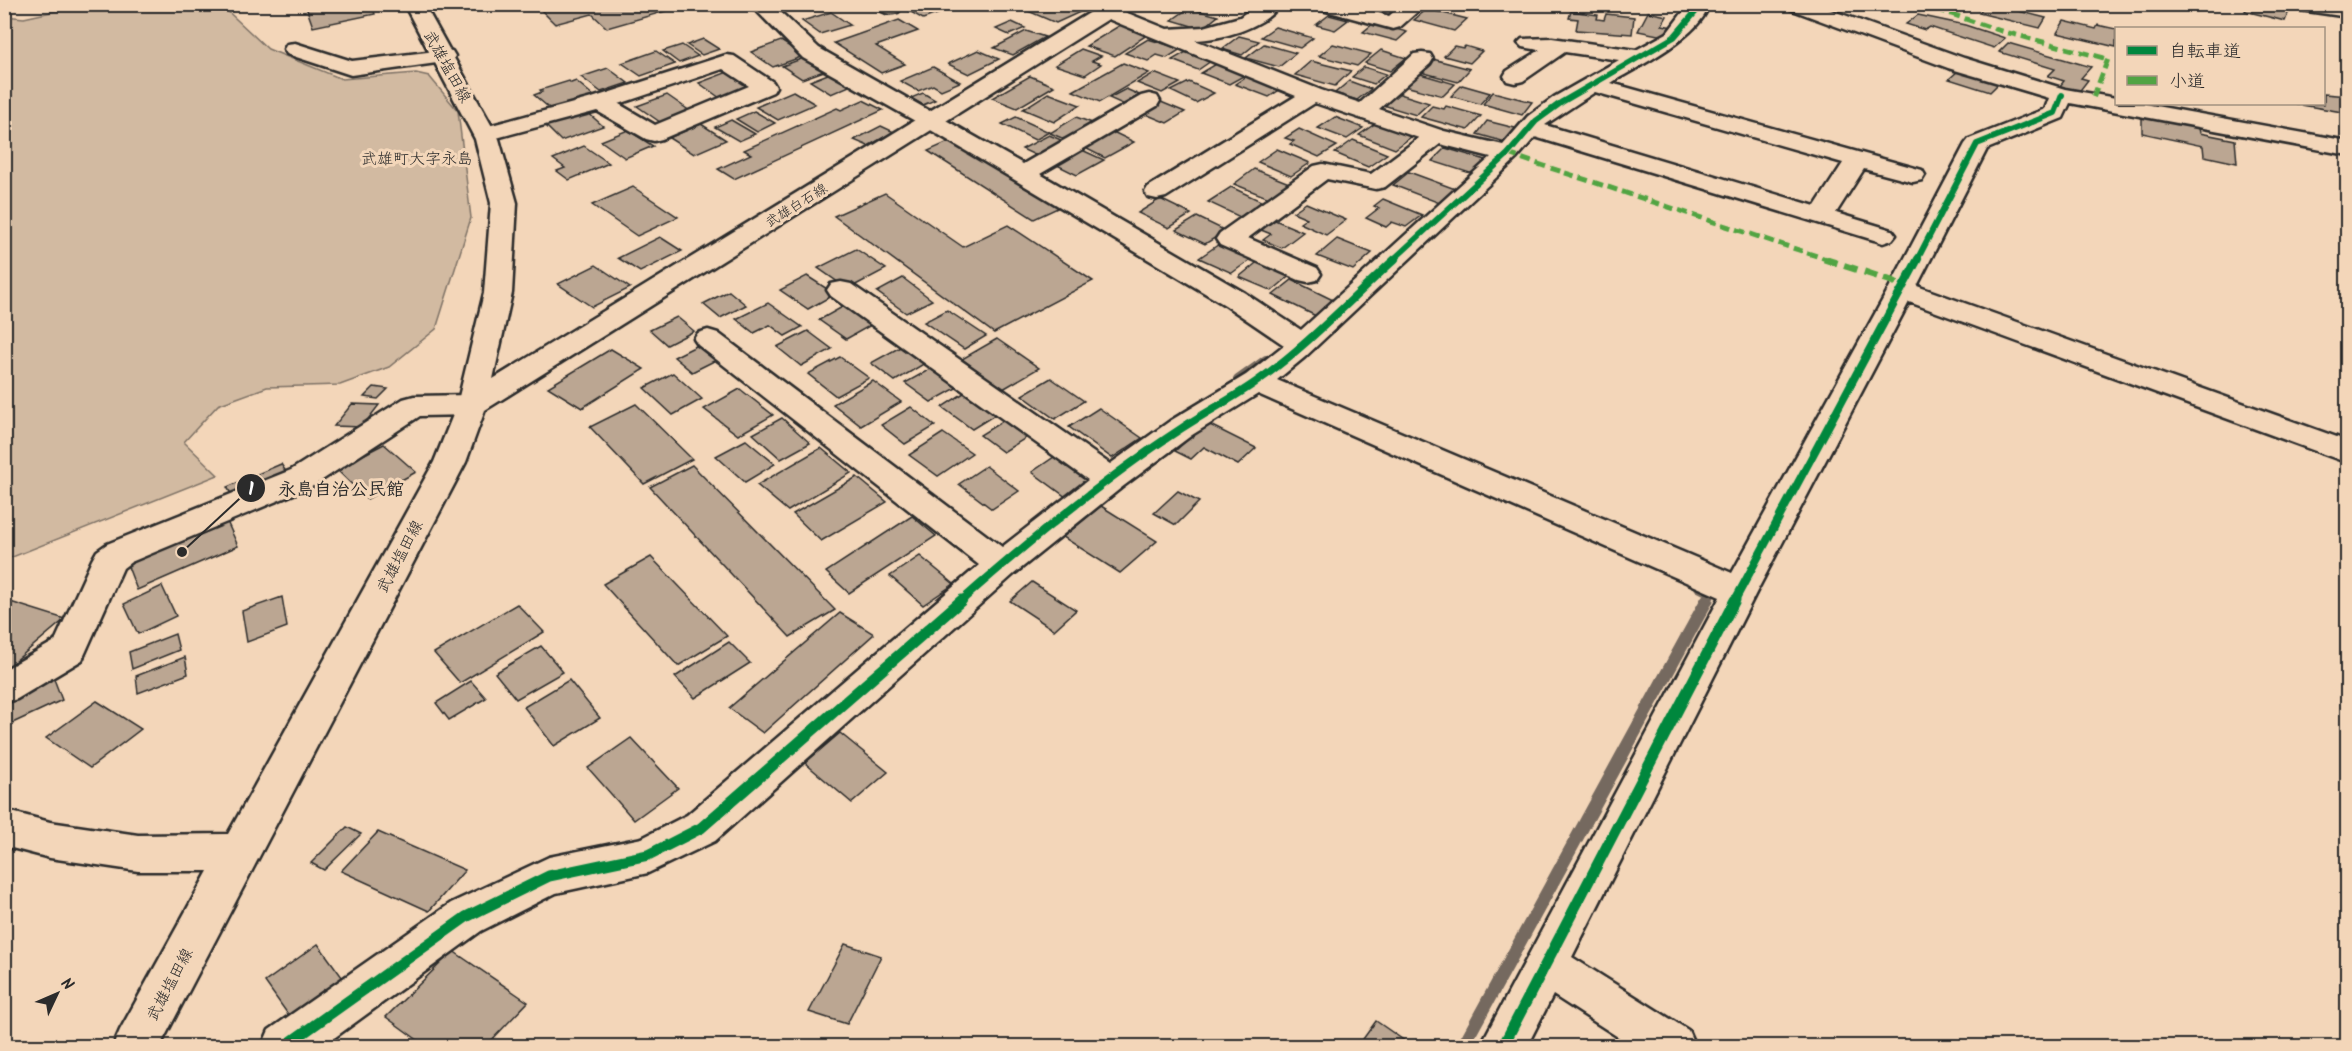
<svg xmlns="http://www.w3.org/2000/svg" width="2352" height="1051" font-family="Kalam,'Klee One',sans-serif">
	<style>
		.green { fill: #d2baa1; stroke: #7e7266; stroke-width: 1.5 }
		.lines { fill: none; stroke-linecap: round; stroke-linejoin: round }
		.stream-far1 { stroke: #74695e; stroke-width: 10 }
		.stream { stroke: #74695e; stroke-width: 13 }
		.building { fill: #bba692; stroke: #2b2b2b; stroke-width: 1.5 }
		.street-casing { stroke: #2b2b2b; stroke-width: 5 }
		.secondary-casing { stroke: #2b2b2b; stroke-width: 5 }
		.street { fill: #f3d6b9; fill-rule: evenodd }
		.secondary { fill: #f3d6b9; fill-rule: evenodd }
		.quiet-far1 { stroke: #51a443; stroke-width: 5; stroke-dasharray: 10 5; stroke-linecap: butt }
		.quiet { stroke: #51a443; stroke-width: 7; stroke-dasharray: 14 7; stroke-linecap: butt }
		.cycleway-far2-casing { stroke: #f3d6b9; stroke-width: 8 }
		.cycleway-far1-casing { stroke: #f3d6b9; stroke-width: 12 }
		.cycleway-casing { stroke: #f3d6b9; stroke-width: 15 }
		.cycleway-far2 { stroke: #00873e; stroke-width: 6 }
		.cycleway-far1 { stroke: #00873e; stroke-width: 8 }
		.cycleway { stroke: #00873e; stroke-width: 11 }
		.labels { text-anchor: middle; stroke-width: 6; stroke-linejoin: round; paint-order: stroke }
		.far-street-label { font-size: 14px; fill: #2b2b2b; stroke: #f3d6b9 }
		.street-label { font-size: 16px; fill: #2b2b2b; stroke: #f3d6b9 }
		.far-quarter-label { font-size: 16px; fill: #2b2b2b; stroke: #f3d6b9 }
		.leader { fill: none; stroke: #2b2b2b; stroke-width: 2 }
		.callout-dot { fill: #2b2b2b; stroke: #f3d6b9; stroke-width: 2 }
		.mark-label { font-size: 18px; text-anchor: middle; font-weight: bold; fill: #fff }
		.callout-label { font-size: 18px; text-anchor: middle; font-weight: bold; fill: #2b2b2b; stroke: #f3d6b9; stroke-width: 6; stroke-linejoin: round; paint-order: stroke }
	</style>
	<rect width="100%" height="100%" fill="#f3d6b9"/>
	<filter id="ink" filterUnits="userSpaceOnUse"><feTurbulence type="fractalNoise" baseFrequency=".0167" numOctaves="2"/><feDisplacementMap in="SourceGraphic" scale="12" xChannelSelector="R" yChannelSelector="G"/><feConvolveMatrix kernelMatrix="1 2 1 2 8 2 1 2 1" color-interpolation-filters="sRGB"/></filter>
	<g filter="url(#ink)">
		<polygon class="green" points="83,5 221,5 268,49 342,79 416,73 429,76 458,111 471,218 436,329 389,367 340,385 267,387 218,405 184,442 218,475 5,560 5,16 24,18"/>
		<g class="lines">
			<g class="stream-far1">
				<polyline points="1247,384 1238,380 1266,360"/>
				<polyline points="1699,587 1711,593 1706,602"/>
			</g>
			<polyline class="stream" points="1463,1046 1707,600"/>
		</g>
		<g class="building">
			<polygon points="305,4 343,4 344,9 372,4 375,14 313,27"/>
			<polygon points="535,4 677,4 680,7 607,28 592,14 555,24"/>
			<polygon points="811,4 842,4 821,11"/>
			<polygon points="941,4 969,4 954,11"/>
			<polygon points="1029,4 1062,4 1080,12 1056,23 1021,8"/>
			<polygon points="1985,4 1991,4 2046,18 2040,28 1979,13"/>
			<polygon points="2248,4 2261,4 2289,11 2285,21 2245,11"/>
			<polygon points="923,6 937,14 923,19 909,11"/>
			<polygon points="1189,8 1218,16 1202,29 1172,20"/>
			<polygon points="1427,9 1467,19 1454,31 1414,20"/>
			<polygon points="1571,11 1598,15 1597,19 1604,20 1606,14 1634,17 1632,34 1576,30 1578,19 1569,18"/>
			<polygon points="831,12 850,25 820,34 802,21"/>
			<polygon points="1648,12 1667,16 1662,25 1673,27 1663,36 1638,31"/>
			<polygon points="1329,15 1348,20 1335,30 1316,25"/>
			<polygon points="1918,15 1965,25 2005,38 1994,48 1930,27 1925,30 1906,24"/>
			<polygon points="899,20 918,31 876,46 905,64 881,73 834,43"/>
			<polygon points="2064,21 2096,29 2098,25 2116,29 2116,47 2057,33"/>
			<polygon points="1012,22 1025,28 1009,35 996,29"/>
			<polygon points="1374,23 1407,32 1397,41 1363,32"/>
			<polygon points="1122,24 1150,33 1115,56 1086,46"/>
			<polygon points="1275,27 1313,38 1300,48 1261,37"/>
			<polygon points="1026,31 1045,37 1013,55 994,48"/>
			<polygon points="1239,36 1259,41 1242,55 1222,49"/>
			<polygon points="703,39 719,49 702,55 687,45"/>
			<polygon points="1148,39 1181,49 1167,58 1157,55 1148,61 1125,53"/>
			<polygon points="781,41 804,56 773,67 751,52"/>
			<polygon points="2008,43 2091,67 2081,78 2088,80 2078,93 2059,87 2064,81 2048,76 2055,69 1999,52"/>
			<polygon points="1264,44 1296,53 1279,67 1246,58"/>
			<polygon points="1333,44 1371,54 1357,66 1319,56"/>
			<polygon points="682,45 698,56 679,63 663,51"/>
			<polygon points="1454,46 1463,48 1465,46 1482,51 1470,63 1444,56"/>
			<polygon points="1081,49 1101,56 1092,61 1101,64 1085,75 1055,65"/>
			<polygon points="978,50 999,59 969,74 948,64"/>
			<polygon points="1381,50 1406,58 1390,71 1365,63"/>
			<polygon points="656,51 675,64 641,76 622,63"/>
			<polygon points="1186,52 1211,61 1198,70 1172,60"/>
			<polygon points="804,58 824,71 802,79 782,66"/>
			<polygon points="1429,58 1470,69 1458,82 1417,71"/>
			<polygon points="1311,61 1351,71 1335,86 1295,75"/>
			<polygon points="1123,63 1149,73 1100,102 1073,91"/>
			<polygon points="1218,63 1247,74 1229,84 1201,73"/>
			<polygon points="933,67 960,82 941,90 933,85 918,91 900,81"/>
			<polygon points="1364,67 1386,74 1374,84 1352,77"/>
			<polygon points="608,68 628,83 601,92 581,77"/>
			<polygon points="733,70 755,85 720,98 699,83"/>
			<polygon points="1958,71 1999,83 1990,92 1949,79"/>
			<polygon points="833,72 854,84 831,94 810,81"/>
			<polygon points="1154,73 1180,83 1162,93 1137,83"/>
			<polygon points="1417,73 1455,84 1443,96 1405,86"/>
			<polygon points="1030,76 1054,86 1017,108 992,98"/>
			<polygon points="1247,76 1281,89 1269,97 1235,84"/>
			<polygon points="569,81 571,83 576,81 595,97 554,112 534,95 542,92 540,90"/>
			<polygon points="1349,81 1371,89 1357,100 1335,93"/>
			<polygon points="1189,82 1214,93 1196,103 1171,91"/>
			<polygon points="1462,85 1490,93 1480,104 1451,96"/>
			<polygon points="1126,89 1144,97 1127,106 1109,98"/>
			<polygon points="793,91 815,104 778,120 756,107"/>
			<polygon points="1493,92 1532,102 1522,115 1483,104"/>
			<polygon points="923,93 935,100 923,105 911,98"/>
			<polygon points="1048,93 1080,105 1054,122 1023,109"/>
			<polygon points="1397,93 1429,103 1416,115 1383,105"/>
			<polygon points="2324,94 2348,96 2348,113 2296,104 2324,104"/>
			<polygon points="667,95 690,111 660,122 637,106"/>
			<polygon points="863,100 883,110 734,179 718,169 751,154 744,150 837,108 841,110"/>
			<polygon points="1161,102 1185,112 1167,123 1143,113"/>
			<polygon points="1432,106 1444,109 1446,106 1481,116 1468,130 1421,117"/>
			<polygon points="754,111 775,123 757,132 736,119"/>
			<polygon points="587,112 603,126 561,141 546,126"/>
			<polygon points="1016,117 1049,132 1035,140 1002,124"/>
			<polygon points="1076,117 1095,124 1069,141 1050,133"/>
			<polygon points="1335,117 1363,128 1347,139 1318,128"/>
			<polygon points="2142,117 2199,128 2200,133 2235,140 2237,163 2204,156 2203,146 2142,133"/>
			<polygon points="731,120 755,134 739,141 715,127"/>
			<polygon points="1487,121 1519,129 1509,143 1477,134"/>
			<polygon points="1376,123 1411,137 1395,149 1359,135"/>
			<polygon points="701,124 726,140 694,154 669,138"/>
			<polygon points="881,126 894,132 868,146 854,140"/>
			<polygon points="1299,129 1337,146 1319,157 1290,144 1294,141 1285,138"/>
			<polygon points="628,130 653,146 625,158 601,141"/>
			<polygon points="1111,131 1134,142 1105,158 1081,146"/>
			<polygon points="1049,135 1066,142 1039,157 1022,149"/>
			<polygon points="955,139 1062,206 1034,219 928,151"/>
			<polygon points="1353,140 1387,154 1368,167 1335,153"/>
			<polygon points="584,146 609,163 569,180 557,171 565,168 553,159"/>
			<polygon points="1445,148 1486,160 1473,174 1432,161"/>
			<polygon points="1277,149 1310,163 1291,176 1258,162"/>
			<polygon points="1082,150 1104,160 1077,175 1055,164"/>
			<polygon points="1254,169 1289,183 1269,198 1234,184"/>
			<polygon points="1409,172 1458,190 1442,204 1393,185"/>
			<polygon points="633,187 678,217 637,236 592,205"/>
			<polygon points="1231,187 1263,202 1240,217 1208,202"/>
			<polygon points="885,193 963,247 1008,225 1093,281 994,333 834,216"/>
			<polygon points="1160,199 1191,214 1169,228 1138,213"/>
			<polygon points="1383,199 1422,215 1406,227 1392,222 1386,227 1366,218 1379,208 1374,206"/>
			<polygon points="1306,203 1346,220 1326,235 1300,223 1307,218 1293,212"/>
			<polygon points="1197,217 1226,231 1205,244 1176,230"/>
			<polygon points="1275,220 1303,232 1282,248 1263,240 1271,234 1261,230"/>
			<polygon points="660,237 682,251 640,272 618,258"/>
			<polygon points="1337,239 1372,253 1353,270 1317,256"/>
			<polygon points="1222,242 1254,257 1232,273 1199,258"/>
			<polygon points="856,249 886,269 848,289 818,268"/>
			<polygon points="1261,259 1293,273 1272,291 1239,277"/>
			<polygon points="596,265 630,288 592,307 558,284"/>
			<polygon points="807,276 835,294 808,309 780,290"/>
			<polygon points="903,278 932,300 906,313 877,292"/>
			<polygon points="1292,280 1335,301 1316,316 1273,295"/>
			<polygon points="729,291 746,305 720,318 703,304"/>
			<polygon points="768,303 802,327 785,336 770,325 754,333 736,319"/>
			<polygon points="846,305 873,324 846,339 819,320"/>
			<polygon points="947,310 986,336 964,349 924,322"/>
			<polygon points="677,317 694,331 667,345 650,330"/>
			<polygon points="808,331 832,349 801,366 777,347"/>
			<polygon points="997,339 1039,368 1003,389 962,359"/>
			<polygon points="702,343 720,358 692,372 674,357"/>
			<polygon points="904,345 927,362 895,381 871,363"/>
			<polygon points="611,349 644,369 582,408 548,387"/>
			<polygon points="840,357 869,378 836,396 808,374"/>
			<polygon points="934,367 960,386 931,402 905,383"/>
			<polygon points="673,373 702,399 673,415 644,388"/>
			<polygon points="1051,378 1084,401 1055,419 1022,395"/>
			<polygon points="873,381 901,402 861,426 833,404"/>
			<polygon points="374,387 388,389 378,399 364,397"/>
			<polygon points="740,389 773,415 738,435 704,409"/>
			<polygon points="967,391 998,413 972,429 942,407"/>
			<polygon points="352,404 379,405 362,427 334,426"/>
			<polygon points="636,404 692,459 644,484 590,427"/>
			<polygon points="911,407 935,426 905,444 881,425"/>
			<polygon points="1099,408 1142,438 1112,458 1069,427"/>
			<polygon points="782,418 810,443 781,459 753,434"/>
			<polygon points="1006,419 1029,436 1003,452 980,435"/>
			<polygon points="1206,423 1256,448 1238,465 1204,447 1191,459 1175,451"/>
			<polygon points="943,433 972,453 938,476 909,455"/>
			<polygon points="746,440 775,464 745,482 716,456"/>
			<polygon points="384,444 416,472 367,499 336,469"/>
			<polygon points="821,448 851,473 788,511 757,485"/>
			<polygon points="1057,455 1092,479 1066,497 1032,472"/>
			<polygon points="281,464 288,475 234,499 227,487"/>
			<polygon points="692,465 835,610 790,637 650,487"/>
			<polygon points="986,466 1019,491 992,509 959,484"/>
			<polygon points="857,477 887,502 821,541 793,514"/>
			<polygon points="1178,491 1199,502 1176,525 1154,513"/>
			<polygon points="1101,506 1157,541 1120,573 1063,537"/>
			<polygon points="912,516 936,536 849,593 826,572"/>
			<polygon points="225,517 238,546 137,590 125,559"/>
			<polygon points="920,556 954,584 923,605 890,576"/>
			<polygon points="651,557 727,636 678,666 603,584"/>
			<polygon points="1032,582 1076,610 1054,630 1010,601"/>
			<polygon points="162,586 176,616 138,634 124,604"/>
			<polygon points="282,597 287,627 247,642 242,611"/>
			<polygon points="4,600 65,619 8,667 4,665"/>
			<polygon points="517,604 544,632 460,683 434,653"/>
			<polygon points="840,613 874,634 763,733 729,708"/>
			<polygon points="175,634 179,650 132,669 129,652"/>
			<polygon points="729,642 750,663 695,698 675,677"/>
			<polygon points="541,646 563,672 516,699 495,673"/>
			<polygon points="185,657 188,674 138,693 136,676"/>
			<polygon points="54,679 62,700 4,727 4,702"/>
			<polygon points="569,680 600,718 554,746 524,707"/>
			<polygon points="471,681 486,698 449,720 436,703"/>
			<polygon points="97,701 141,729 90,768 46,738"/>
			<polygon points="840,733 888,772 852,803 805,763"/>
			<polygon points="631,738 678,788 634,820 588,768"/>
			<polygon points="347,827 361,834 324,870 311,863"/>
			<polygon points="378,832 465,870 429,911 341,871"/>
			<polygon points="318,944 345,981 292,1020 265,982"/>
			<polygon points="845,944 881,956 847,1024 809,1012"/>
			<polygon points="453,951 528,1002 486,1046 426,1046 386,1017"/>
			<polygon points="1376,1021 1412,1046 1358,1046"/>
		</g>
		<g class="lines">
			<defs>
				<g id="street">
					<path d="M750 4H772L819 48 1023 164 1141 96 1149 94 1157 96 1160 101 1157 106 1040 174 1245 293 1301 330 1491 157 1440 144 1385 187 1376 189 1327 179 1248 238 1317 268 1321 274 1317 280 1308 282 1299 280 1220 245 1216 239 1220 233 1314 166 1323 164 1371 174 1419 138 1315 103 1166 197 1157 199 1148 197 1145 192 1148 187 1296 96 1101 16 1098 12 1101 8H1115L1167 29 1204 27 1240 17 1257 4H1281C1264 28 1222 39 1195 40L1321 90 1360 103 1414 54 1422 53 1430 54 1433 59 1430 64 1379 109 1444 131 1503 145 1528 116 1554 97 1619 60 1565 52 1523 81 1515 83 1507 81 1504 76 1507 71 1540 50 1522 47 1518 43 1522 39 1552 38 1636 50 1667 33 1689 4H1709C1702 36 1637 67 1611 83L1922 170 1925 175 1922 180 1913 182 1864 169 1836 213 1892 230 1896 235 1892 240 1883 243 1874 240 1535 137 1516 159 1305 357 1277 380 1732 573 1888 290 1965 144 1969 139 2045 109 2049 98 1948 68 1787 8 1784 4H1814L1964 58 2065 89 2116 98V104H2145L2348 141V155L2070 103 2063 118 1987 149 1917 286 2348 441V463L1909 302 1757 591 1572 957 1688 1030 1695 1046H1632L1553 995 1527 1046H1480L1720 597 1258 394 1192 435 1121 488 1014 574 715 841 648 873 556 893 481 931 323 1046H262L269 1030 451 903 549 857 642 838 687 815 979 565 698 345 694 339 698 333 708 330 718 333 1002 547 1088 480 831 296 827 290 831 284 841 282 851 284 1110 464 1170 421 1246 375 1284 345 1225 305 924 126 803 58ZM1595 92 1843 163 1815 206 1545 125Z"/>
					<path d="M875 4H899L901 8 898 12C889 15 881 13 875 4Z"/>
					<polygon points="1312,4 1347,4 1389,16 1403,4 1426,4 1400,27 1393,29 1315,8"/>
					<polygon points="2290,4 2348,5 2348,17 2300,10 2293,8"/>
					<polygon points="295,43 352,61 444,50 452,51 455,56 452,61 444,62 351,75 287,54 284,49 287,44"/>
					<path d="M726 55 734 56 773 82 776 87 773 92 662 139 654 141 646 139 597 111 485 141 477 139 473 134 477 129 592 98ZM723 69 749 86 655 125 619 104Z"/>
					<polygon points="472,395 483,398 487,405 483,412 472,415 420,416 313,486 131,562 123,568 82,660 17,699 4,703 4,670 55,641 92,560 97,551 107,544 291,470 403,399 414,396"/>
				</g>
				<polygon id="secondary" points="404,4 424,4 499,139 517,203 512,293 493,379 1104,4 1129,4 1126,8 485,410 466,462 160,1046 113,1046 120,1030 208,871 138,871 50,858 4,846 4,810 50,822 138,835 228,834 434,462 457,405 484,293 491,203 475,139"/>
			</defs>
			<use href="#street" class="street-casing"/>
			<use href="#secondary" class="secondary-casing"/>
			<use href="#street" class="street"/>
			<use href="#secondary" class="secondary"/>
			<g class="quiet-far1">
				<polyline points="1922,4 2001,31 2108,59 2092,101"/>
				<polyline points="1508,154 1829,260"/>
			</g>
			<polyline class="quiet" points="1824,259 1895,282 1902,290"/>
			<defs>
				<g id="cycleway-far2">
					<polyline points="1393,260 1508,154 1536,121 1562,102 1674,37 1698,9 1699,4"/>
					<polyline points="1917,260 1977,144 2055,113 2062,95"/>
				</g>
				<g id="cycleway-far1">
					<path d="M960 602C1030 540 1104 479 1182 428 1206 412 1232 399 1256 382 1306 347 1350 300 1395 259"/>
					<polyline points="1734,602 1918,259"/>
				</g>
				<g id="cycleway">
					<polyline points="285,1046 466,917 549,876 648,855 701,828 962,600"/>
					<polyline points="1503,1046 1735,600"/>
				</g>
			</defs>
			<use href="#cycleway-far2" class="cycleway-far2-casing"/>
			<use href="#cycleway-far1" class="cycleway-far1-casing"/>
			<use href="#cycleway" class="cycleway-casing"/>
			<use href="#cycleway-far2" class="cycleway-far2"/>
			<use href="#cycleway-far1" class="cycleway-far1"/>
			<use href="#cycleway" class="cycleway"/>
		</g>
	</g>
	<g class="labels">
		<g class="far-street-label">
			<text transform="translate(796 205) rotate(-32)" y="5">武雄白石線</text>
		</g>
		<g class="street-label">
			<text transform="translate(448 66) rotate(61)" y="6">武雄塩田線</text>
			<text transform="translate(399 556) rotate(-62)" y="6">武雄塩田線</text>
			<text transform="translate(169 984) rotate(-62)" y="6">武雄塩田線</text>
		</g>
		<g class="far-quarter-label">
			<text x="417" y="164">武雄町大字永島</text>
		</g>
	</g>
	<path class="leader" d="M182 552L251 488"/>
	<g class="callout-dot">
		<circle cx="182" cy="552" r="6"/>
		<circle cx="251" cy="488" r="15"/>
	</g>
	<g class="mark-label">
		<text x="251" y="495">1</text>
	</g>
	<g class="callout-label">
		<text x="341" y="495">永島自治公民館</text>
	</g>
	<rect width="2352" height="1051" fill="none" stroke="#f3d6b9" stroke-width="24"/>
	<rect x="12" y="12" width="2328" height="1027" fill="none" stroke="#2b2b2b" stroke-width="2" filter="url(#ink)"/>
	<rect x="2115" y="27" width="210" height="78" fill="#f3d6b9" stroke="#a39280" stroke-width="1.5"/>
	<rect x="2127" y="46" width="30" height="9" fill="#00873e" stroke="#a39280" stroke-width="1.5"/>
	<text x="2169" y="57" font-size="18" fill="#2b2b2b">自転車道</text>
	<rect x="2127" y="76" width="30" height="9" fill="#51a443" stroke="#a39280" stroke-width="1.5"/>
	<text x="2169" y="87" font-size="18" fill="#2b2b2b">小道</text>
	<g transform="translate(57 994) rotate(46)" stroke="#f3d6b9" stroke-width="4.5" paint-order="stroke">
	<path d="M0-4.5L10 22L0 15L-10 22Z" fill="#2b2b2b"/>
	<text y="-9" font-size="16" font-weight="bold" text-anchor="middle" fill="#2b2b2b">N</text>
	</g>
</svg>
